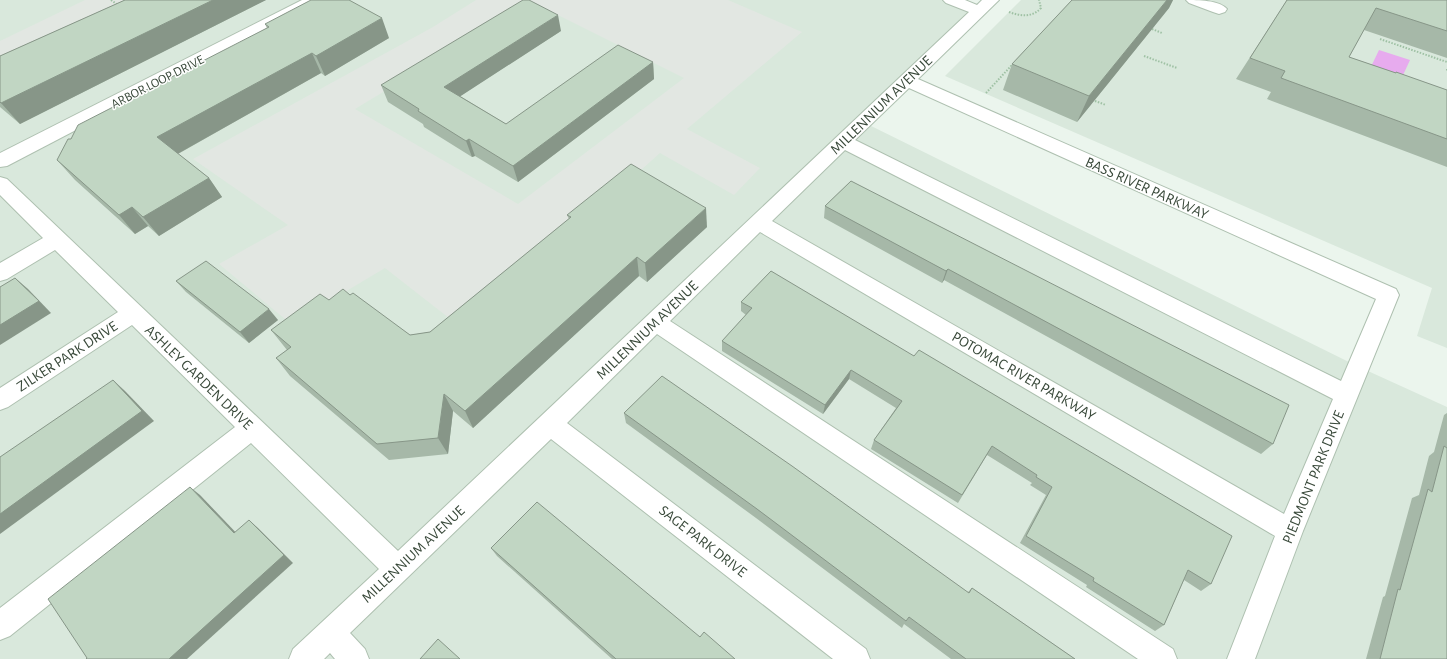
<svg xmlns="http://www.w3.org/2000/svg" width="1447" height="659" font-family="'Alegreya Sans',sans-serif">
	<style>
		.residential { fill: #d9e8dc }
		.parking { fill: #e2e7e2; fill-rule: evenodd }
		.water { fill: #e7abee }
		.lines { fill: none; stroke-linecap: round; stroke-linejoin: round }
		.minor-casing { stroke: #aec0b0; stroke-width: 2 }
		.path { stroke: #9fc1a4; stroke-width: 2; stroke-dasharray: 1.5 1.5; stroke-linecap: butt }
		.minor { fill: #fff; fill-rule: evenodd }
		.wall { fill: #a6b8a8 }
		.shaded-wall { fill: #879688 }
		.building { fill: #c1d6c3; stroke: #879688 }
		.labels { text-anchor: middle; stroke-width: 3; stroke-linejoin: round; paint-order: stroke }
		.far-street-label { font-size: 13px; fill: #39493a; stroke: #fff }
		.street-label { font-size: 15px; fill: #39493a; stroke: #fff }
	</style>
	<rect width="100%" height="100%" fill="#ebf5ed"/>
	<g class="residential">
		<polygon points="0,0 948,0 976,11 861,121 1357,366 1447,407 1447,659 0,659"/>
		<polygon points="1021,0 1447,0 1447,348 1417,336 1432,288 945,76"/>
	</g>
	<g class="parking">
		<polygon points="85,0 156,0 0,74 0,41"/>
		<path d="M476 0H728L802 32 687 129 760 168 734 195 660 153 463 329 385 268 291 324 219 264 288 225 193 159 433 27ZM532 2 684 78 518 204 355 109Z"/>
	</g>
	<polygon class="water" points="1379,50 1410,60 1398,86 1367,75"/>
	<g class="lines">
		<defs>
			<g id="minor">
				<polygon points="302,0 322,0 319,3 7,166 0,167 0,153"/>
				<path d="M943 0H965L977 5 982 0H999L918 79 1396 289 1399 295 1303 531 1255 659H1227L1275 536 760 232 670 321 1173 649 1177 659H1138L657 334 567 423 866 649 870 659H833L551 439 350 633 365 649 369 659H335L330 653 324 659H289L293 649 379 569 251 443 10 636 0 640V608L235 427 132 325 8 407 0 410V388L118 312 55 250 7 279 0 281V263L43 238 0 195V177L7 179 398 551 969 12 946 3ZM909 88 1376 299 1341 381 855 140ZM845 150 1333 399 1284 514 772 221Z"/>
				<path d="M1186 0C1198 0 1219 0 1227 9L1225 12 1219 14 1213 12 1189 3Z"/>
			</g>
		</defs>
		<use href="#minor" class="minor-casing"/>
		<g class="path">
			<polyline points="111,0 118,5"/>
			<path d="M1009 12C1020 16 1032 18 1041 8L1039 0"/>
			<polyline points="1152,29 1162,33"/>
			<polyline points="1380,39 1447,62"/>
			<polyline points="1144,56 1177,68"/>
			<polyline points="1447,69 1447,71"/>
			<polyline points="986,93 1011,66 1013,67"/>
			<polyline points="1095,101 1106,105"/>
		</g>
		<use href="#minor" class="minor"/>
	</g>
	<g class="wall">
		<polygon points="125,0 266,0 20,124 0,107 0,56"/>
		<polygon points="1072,0 1173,0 1169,8 1077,122 1003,90 1012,64"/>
		<polygon points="1287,0 1447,0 1447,58 1364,30 1349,57 1396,73 1447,90 1447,167 1267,99 1271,92 1236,79"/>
		<polygon points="265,24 389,38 325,76 321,73 178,154 209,178 222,197 159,236 148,226 135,234 75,180 57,160 71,139 267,28"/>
		<polygon points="561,31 460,96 506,124 653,62 654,79 518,182 475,156 472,157 424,127 423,124 388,102 381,85"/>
		<polygon points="851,181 1273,444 1261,454 944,280 942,283 824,218 825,206"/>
		<polygon points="567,215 707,227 647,282 639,276 473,428 453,411 448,454 389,460 290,376 276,358 287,350 271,330 329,300 350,295 410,335 430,332 569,219"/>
		<polygon points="771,271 1211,584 1201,591 1184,580 1164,625 1155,631 1086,587 1087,585 1020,543 1046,495 1030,485 1032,483 987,455 958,503 871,449 874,440 896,408 849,379 823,414 722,351 722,341 746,315 741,311 741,302"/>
		<polygon points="176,281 278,320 249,343 186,292"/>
		<polygon points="624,413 968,592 972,588 1075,659 951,659 904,624 902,628 756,518 626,423"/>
		<polygon points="1447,413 1447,659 1366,659 1383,597 1385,596 1412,498 1419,495 1429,456 1434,452 1444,415"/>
		<polygon points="491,548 735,659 612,659 497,556"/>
	</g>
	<g class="shaded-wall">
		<polygon points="213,0 266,0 20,124 1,103"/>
		<polygon points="1167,0 1173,0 1169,8 1077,122 1089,96"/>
		<polygon points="558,15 561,31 450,103 444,87"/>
		<polygon points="382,18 389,38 325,76 316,56"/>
		<polygon points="312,53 321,73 172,157 157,137"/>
		<polygon points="653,62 654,79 518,182 513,166"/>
		<polygon points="469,139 475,156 472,157 466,141"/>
		<polygon points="209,178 222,197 159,236 143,217"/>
		<polygon points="132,207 148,226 135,234 119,215"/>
		<polygon points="706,208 707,227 647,282 645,263"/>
		<polygon points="637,257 639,276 473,428 465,411"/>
		<polygon points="948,269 944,280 942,283 946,271"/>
		<polygon points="15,278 28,289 51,313 0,345 0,325"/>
		<polygon points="269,309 278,320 249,343 240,332"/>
		<polygon points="851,370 849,379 823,414 825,405"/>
		<polygon points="113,380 125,391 154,421 0,534 0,514"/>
		<polygon points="444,394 453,411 448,454 438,438"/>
		<polygon points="190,487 200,495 243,540 234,533"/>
		<polygon points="249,520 258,528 293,563 187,659 169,659"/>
	</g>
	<g class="building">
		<polygon points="125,0 213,0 1,103 0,102 0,56"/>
		<polygon points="311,0 349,0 382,18 316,56 312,53 157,137 209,178 143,217 132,207 119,215 57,160 68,139 71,139 78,125 269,27 265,24"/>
		<polygon points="523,0 529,0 558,15 444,87 506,124 618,45 653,62 513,166 469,139 466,141 418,111 419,109 381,85"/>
		<polygon points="1072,0 1167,0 1089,96 1012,64"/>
		<polygon points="1287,0 1447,0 1447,31 1376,8 1349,57 1396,73 1396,72 1447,90 1447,139 1281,78 1285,71 1250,58"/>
		<polygon points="631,164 706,208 645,263 637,257 465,411 444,394 438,438 377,444 276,358 291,347 271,330 320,294 329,300 343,289 350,295 353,293 410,335 430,332 571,217 567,215"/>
		<polygon points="851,181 1289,405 1273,444 948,269 946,271 825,206"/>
		<polygon points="206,261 269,309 240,332 176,281"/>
		<polygon points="771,271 914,356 919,350 1232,536 1211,584 1188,570 1164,625 1093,581 1094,578 1026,536 1052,487 1036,477 1037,475 992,446 962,495 874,440 902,401 851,370 825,405 722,341 752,308 741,302"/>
		<polygon points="15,278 39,301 0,325 0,287"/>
		<polygon points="662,376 792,466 969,593 972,588 1075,659 966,659 909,617 906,621 757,509 624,413"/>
		<polygon points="113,380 142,411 0,514 0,457"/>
		<polygon points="1444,446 1447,448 1447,659 1380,659 1398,589 1400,590 1428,489 1432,492"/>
		<polygon points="190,487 234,533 249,520 284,555 169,659 86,659 87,658 48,599"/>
		<polygon points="537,502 700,637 704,632 735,659 616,659 491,548"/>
		<polygon points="438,639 460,659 420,659"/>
	</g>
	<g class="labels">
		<g class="far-street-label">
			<text transform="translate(157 81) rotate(-27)" y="5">ARBOR LOOP DRIVE</text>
		</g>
		<g class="street-label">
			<text transform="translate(881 105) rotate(-44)" y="5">MILLENNIUM AVENUE</text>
			<text transform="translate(1147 188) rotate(24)" y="5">BASS RIVER PARKWAY</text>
			<text transform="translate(647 330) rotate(-44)" y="5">MILLENNIUM AVENUE</text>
			<text transform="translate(67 356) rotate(-33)" y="5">ZILKER PARK DRIVE</text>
			<text transform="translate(1024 376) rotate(30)" y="5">POTOMAC RIVER PARKWAY</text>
			<text transform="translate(199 377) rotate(44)" y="5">ASHLEY GARDEN DRIVE</text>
			<text transform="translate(1313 477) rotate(-68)" y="5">PIEDMONT PARK DRIVE</text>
			<text transform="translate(703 541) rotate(38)" y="5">SAGE PARK DRIVE</text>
			<text transform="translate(413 554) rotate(-43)" y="5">MILLENNIUM AVENUE</text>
		</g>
	</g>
</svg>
